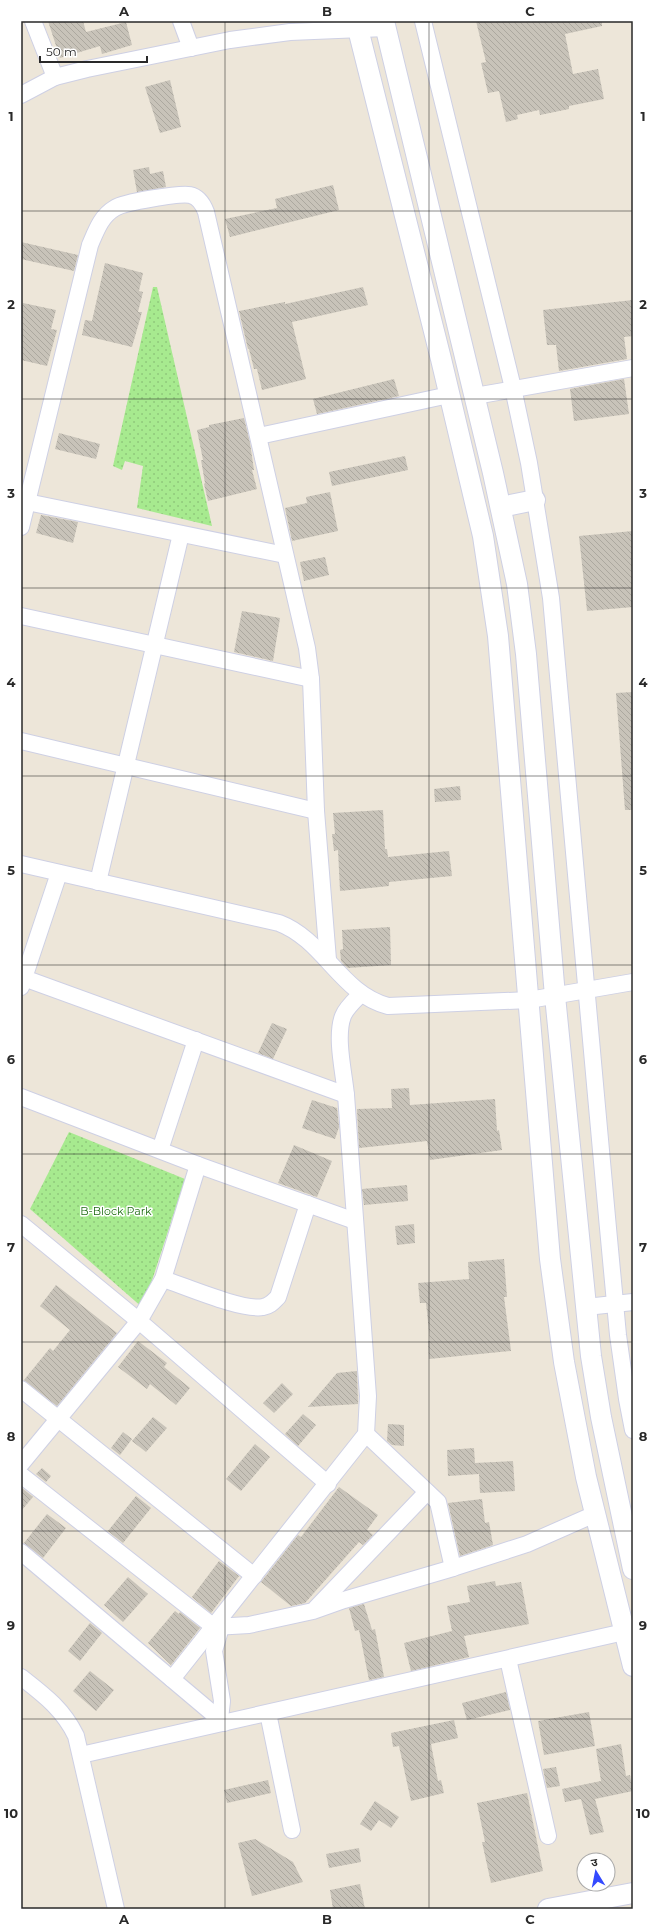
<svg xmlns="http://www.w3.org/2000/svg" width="654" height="1930" font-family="Montserrat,'Noto Sans Devanagari',sans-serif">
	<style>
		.grass { fill: url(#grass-dots) }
		.building { fill: url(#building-back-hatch) }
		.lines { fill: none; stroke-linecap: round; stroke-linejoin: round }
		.minor-casing { stroke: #ced0e4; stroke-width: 18 }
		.tertiary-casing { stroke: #ced0e4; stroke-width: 22 }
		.minor { stroke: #fff; stroke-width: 16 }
		.tertiary { stroke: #fff; stroke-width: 20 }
		.grid { fill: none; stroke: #292929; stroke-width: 1; stroke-opacity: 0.55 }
		.labels { text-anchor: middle; stroke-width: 3; stroke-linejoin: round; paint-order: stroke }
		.park-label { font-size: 11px; fill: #1e6c12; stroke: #fff }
		.neatline { fill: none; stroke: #292929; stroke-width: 1.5 }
		.grid-label { font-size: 13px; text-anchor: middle; font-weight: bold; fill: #292929 }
	</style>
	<defs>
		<pattern id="grass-dots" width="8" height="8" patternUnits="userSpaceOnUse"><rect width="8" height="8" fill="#a7ea8f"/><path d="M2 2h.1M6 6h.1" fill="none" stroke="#90c97b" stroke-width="1.8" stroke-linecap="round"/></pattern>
		<pattern id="building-back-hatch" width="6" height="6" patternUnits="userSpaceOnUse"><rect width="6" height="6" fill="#c8c3b9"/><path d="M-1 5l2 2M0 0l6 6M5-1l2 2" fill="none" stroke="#aca89f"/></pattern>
	</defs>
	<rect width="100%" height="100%" fill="#ede6d9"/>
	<g class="grass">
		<polygon points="153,287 157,287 212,526 137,508 143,466 125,461 122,470 113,466"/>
		<polygon points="69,1132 185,1179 143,1308 30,1209"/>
	</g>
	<g class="building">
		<polygon points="48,21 83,21 86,32 126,22 132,45 102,54 100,46 60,58"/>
		<polygon points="476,21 602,21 602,26 565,34 573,74 598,69 604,99 569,106 569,109 540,115 539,110 517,115 518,119 506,122 499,91 488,93 481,63 486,62"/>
		<polygon points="170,80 181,127 160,133 145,87"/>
		<polygon points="149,167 150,174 163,171 166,187 137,192 133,170"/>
		<polygon points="333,185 339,210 230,237 225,219 277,208 275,199"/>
		<polygon points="21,242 78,255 74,271 21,259"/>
		<polygon points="105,263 143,273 139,291 143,292 138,312 142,312 132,347 82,335 85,320 92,321"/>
		<polygon points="363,287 368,305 292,322 306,379 262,390 257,369 254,369 249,349 248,349 239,311 285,302 285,304"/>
		<polygon points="633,300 633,336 624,337 627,359 559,371 556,345 547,345 543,310"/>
		<polygon points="23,303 56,310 51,329 57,330 47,366 21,360 21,312"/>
		<polygon points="394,379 399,396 317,414 313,399"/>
		<polygon points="624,379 629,414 574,421 570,389"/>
		<polygon points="244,418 250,443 254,470 252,470 257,489 208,501 204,484 205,483 201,460 203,460 197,430 209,427 209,425"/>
		<polygon points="59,433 100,444 96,459 55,449"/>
		<polygon points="405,456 408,470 332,486 329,472"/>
		<polygon points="330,492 338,531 292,541 285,508 307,503 306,497"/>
		<polygon points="41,515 78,522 73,543 36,533"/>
		<polygon points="633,531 633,607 587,611 579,536"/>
		<polygon points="325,557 329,575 304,581 300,562"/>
		<polygon points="242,611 280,618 273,661 234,652"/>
		<polygon points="633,692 633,810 625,810 616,693"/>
		<polygon points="460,786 461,800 435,802 434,789"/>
		<polygon points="383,810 385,849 387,849 388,857 449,851 452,876 389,882 389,886 340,891 338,850 334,851 332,834 335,834 333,813"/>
		<polygon points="390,927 391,965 348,968 341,961 340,950 343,949 342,930"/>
		<polygon points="272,1023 287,1029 273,1059 258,1053"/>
		<polygon points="409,1088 410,1105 495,1099 497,1131 499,1130 502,1150 430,1160 427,1141 359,1148 357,1109 392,1108 391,1089"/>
		<polygon points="312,1100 337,1108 339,1127 335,1139 302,1128"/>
		<polygon points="294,1145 332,1161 317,1197 278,1183"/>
		<polygon points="407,1185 408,1201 364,1205 362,1189"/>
		<polygon points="414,1224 415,1243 397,1245 395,1226"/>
		<polygon points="504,1259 507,1297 504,1297 511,1351 429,1359 428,1341 430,1341 426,1303 420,1303 418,1283 469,1279 468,1262"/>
		<polygon points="56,1285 117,1333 57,1406 24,1380 50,1348 53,1351 70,1330 40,1306"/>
		<polygon points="138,1341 167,1363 164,1367 190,1388 176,1405 150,1384 147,1389 118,1367"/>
		<polygon points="357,1371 358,1404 308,1407 337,1373"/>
		<polygon points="282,1383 293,1394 274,1413 263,1403"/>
		<polygon points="303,1414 316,1425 298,1446 285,1434"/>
		<polygon points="153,1417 167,1428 146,1452 132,1441"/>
		<polygon points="388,1424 404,1425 404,1446 392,1445 387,1441"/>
		<polygon points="123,1432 132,1439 120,1455 111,1448"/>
		<polygon points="255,1444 270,1457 241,1491 226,1479"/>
		<polygon points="474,1448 475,1463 513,1461 515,1491 480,1493 479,1474 448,1476 447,1450"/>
		<polygon points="42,1468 51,1476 46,1482 36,1474"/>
		<polygon points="339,1487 378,1515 367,1530 373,1535 363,1545 359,1542 305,1603 291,1606 261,1582 298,1535 301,1537"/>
		<polygon points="22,1488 33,1497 21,1511 21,1490"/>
		<polygon points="136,1496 151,1508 123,1543 108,1531"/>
		<polygon points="482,1499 485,1523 489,1522 493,1545 460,1556 448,1503"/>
		<polygon points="47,1514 66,1528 43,1558 24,1543"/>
		<polygon points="219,1561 239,1576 211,1613 192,1597"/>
		<polygon points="128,1577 148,1594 123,1622 104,1605"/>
		<polygon points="495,1581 496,1586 521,1582 529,1624 464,1636 469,1657 411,1671 404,1643 452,1631 447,1606 470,1602 467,1586"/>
		<polygon points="364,1604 372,1630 375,1629 384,1677 369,1680 359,1630 355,1631 349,1608"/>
		<polygon points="175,1611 179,1614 180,1612 200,1628 171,1665 148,1643"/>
		<polygon points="90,1623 102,1633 80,1661 68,1651"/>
		<polygon points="90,1671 114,1690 96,1711 73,1691"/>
		<polygon points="506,1692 510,1710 467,1720 462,1703"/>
		<polygon points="589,1712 595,1746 544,1755 538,1721"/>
		<polygon points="454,1720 458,1738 431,1744 438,1781 441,1780 444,1793 411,1801 399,1746 393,1747 391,1733"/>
		<polygon points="621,1744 626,1776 630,1775 633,1791 595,1799 604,1832 590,1835 581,1799 565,1802 562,1789 601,1781 596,1749"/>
		<polygon points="556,1767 560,1786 547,1788 543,1769"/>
		<polygon points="268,1780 271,1793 227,1803 224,1790"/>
		<polygon points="527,1793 543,1871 491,1883 482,1842 485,1842 477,1803"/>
		<polygon points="375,1801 399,1817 391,1828 379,1820 371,1831 360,1824"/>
		<polygon points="255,1839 293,1862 303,1882 252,1896 238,1843"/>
		<polygon points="359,1848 361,1862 329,1868 326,1854"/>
		<polygon points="360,1884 365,1909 333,1909 330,1890"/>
	</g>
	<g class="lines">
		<defs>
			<g id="minor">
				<polyline points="33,21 55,77"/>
				<polyline points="181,21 191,48"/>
				<polyline points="423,21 513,388 529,463 551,598 608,1228 618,1335 627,1399 633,1430"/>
				<polyline points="21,95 55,77 87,69 230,40 290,32 386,28"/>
				<polyline points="475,396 633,368"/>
				<polyline points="259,436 449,395"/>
				<polyline points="27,502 285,555"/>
				<path d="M21 527 90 245C96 231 101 216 115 208 124 202 180 193 190 195 199 197 203 204 206 212L307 648 311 679 316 811 328 960"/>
				<polyline points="21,616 311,679"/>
				<polyline points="21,741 316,811"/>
				<path d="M21 864 279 923C324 940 341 994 388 1006L529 1000 633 982"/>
				<polyline points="98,882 181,534"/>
				<polyline points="21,977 346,1095"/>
				<polyline points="21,987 59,873"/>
				<polyline points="21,1097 198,1165 355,1221"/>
				<polyline points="160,1150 196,1040"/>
				<polyline points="21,1224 139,1321 328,1484"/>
				<path d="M163 1279C185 1286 242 1311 263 1307 270 1306 273 1302 278 1297L308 1204"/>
				<polyline points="586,1307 633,1302"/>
				<polyline points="21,1389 254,1576"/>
				<polyline points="366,1434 438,1502 453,1568"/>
				<polyline points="21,1464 139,1321 163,1279 198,1165"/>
				<polyline points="21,1475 214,1627 249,1625 313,1611 344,1600 453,1568 527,1544 595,1514"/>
				<polyline points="21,1552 224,1723"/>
				<polyline points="316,1608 427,1492"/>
				<polyline points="508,1659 548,1836"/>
				<path d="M21 1677C44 1695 63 1709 76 1736L116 1909"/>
				<path d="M172 1679 366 1434 368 1396 346 1095C344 1073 335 1037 343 1016 346 1008 355 1000 361 994"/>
				<polyline points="268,1713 292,1830"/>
				<polyline points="220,1719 222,1701 214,1651 221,1627"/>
				<polyline points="81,1755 633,1630"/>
			</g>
			<g id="tertiary">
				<polyline points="356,21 441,359 483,536 498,636 550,1259 564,1362 586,1477 633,1666"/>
				<polyline points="384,21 493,473 517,584 526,654 555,996 591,1356 601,1417 633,1569"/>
				<polyline points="501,507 535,500"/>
				<polyline points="548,1909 633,1893"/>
			</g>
		</defs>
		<use href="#minor" class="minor-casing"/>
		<use href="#tertiary" class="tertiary-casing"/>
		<use href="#minor" class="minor"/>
		<use href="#tertiary" class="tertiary"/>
	</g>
	<path class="grid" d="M225 21V1909M429 21V1909M21 211H633M21 399H633M21 588H633M21 776H633M21 965H633M21 1154H633M21 1342H633M21 1531H633M21 1719H633"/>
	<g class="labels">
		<g class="park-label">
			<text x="116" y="1215">B-Block Park</text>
		</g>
	</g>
	<rect width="654" height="1930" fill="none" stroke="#ffffff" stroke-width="44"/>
	<g transform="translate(596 1872) rotate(350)"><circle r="19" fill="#ffffff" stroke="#a9a9a9"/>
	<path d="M0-3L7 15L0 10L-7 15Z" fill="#344aff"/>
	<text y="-6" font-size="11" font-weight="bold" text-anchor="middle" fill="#292929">उ</text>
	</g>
	<path d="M40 56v6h107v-6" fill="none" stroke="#292929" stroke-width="2"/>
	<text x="46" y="56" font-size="12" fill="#292929" stroke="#ffffff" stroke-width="3" paint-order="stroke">50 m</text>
	<rect x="22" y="22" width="610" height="1886" class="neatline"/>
	<g class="grid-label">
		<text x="124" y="16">A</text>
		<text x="327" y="16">B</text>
		<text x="530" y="16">C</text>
		<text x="11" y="121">1</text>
		<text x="643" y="121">1</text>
		<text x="11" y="309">2</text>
		<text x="643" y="309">2</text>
		<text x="11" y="498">3</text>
		<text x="643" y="498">3</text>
		<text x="11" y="687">4</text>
		<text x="643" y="687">4</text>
		<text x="11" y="875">5</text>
		<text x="643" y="875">5</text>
		<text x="11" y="1064">6</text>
		<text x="643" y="1064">6</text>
		<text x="11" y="1252">7</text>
		<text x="643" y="1252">7</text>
		<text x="11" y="1441">8</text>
		<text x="643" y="1441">8</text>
		<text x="11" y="1630">9</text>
		<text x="643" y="1630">9</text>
		<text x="11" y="1818">10</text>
		<text x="643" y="1818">10</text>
		<text x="124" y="1924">A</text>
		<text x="327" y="1924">B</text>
		<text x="530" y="1924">C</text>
	</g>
</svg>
